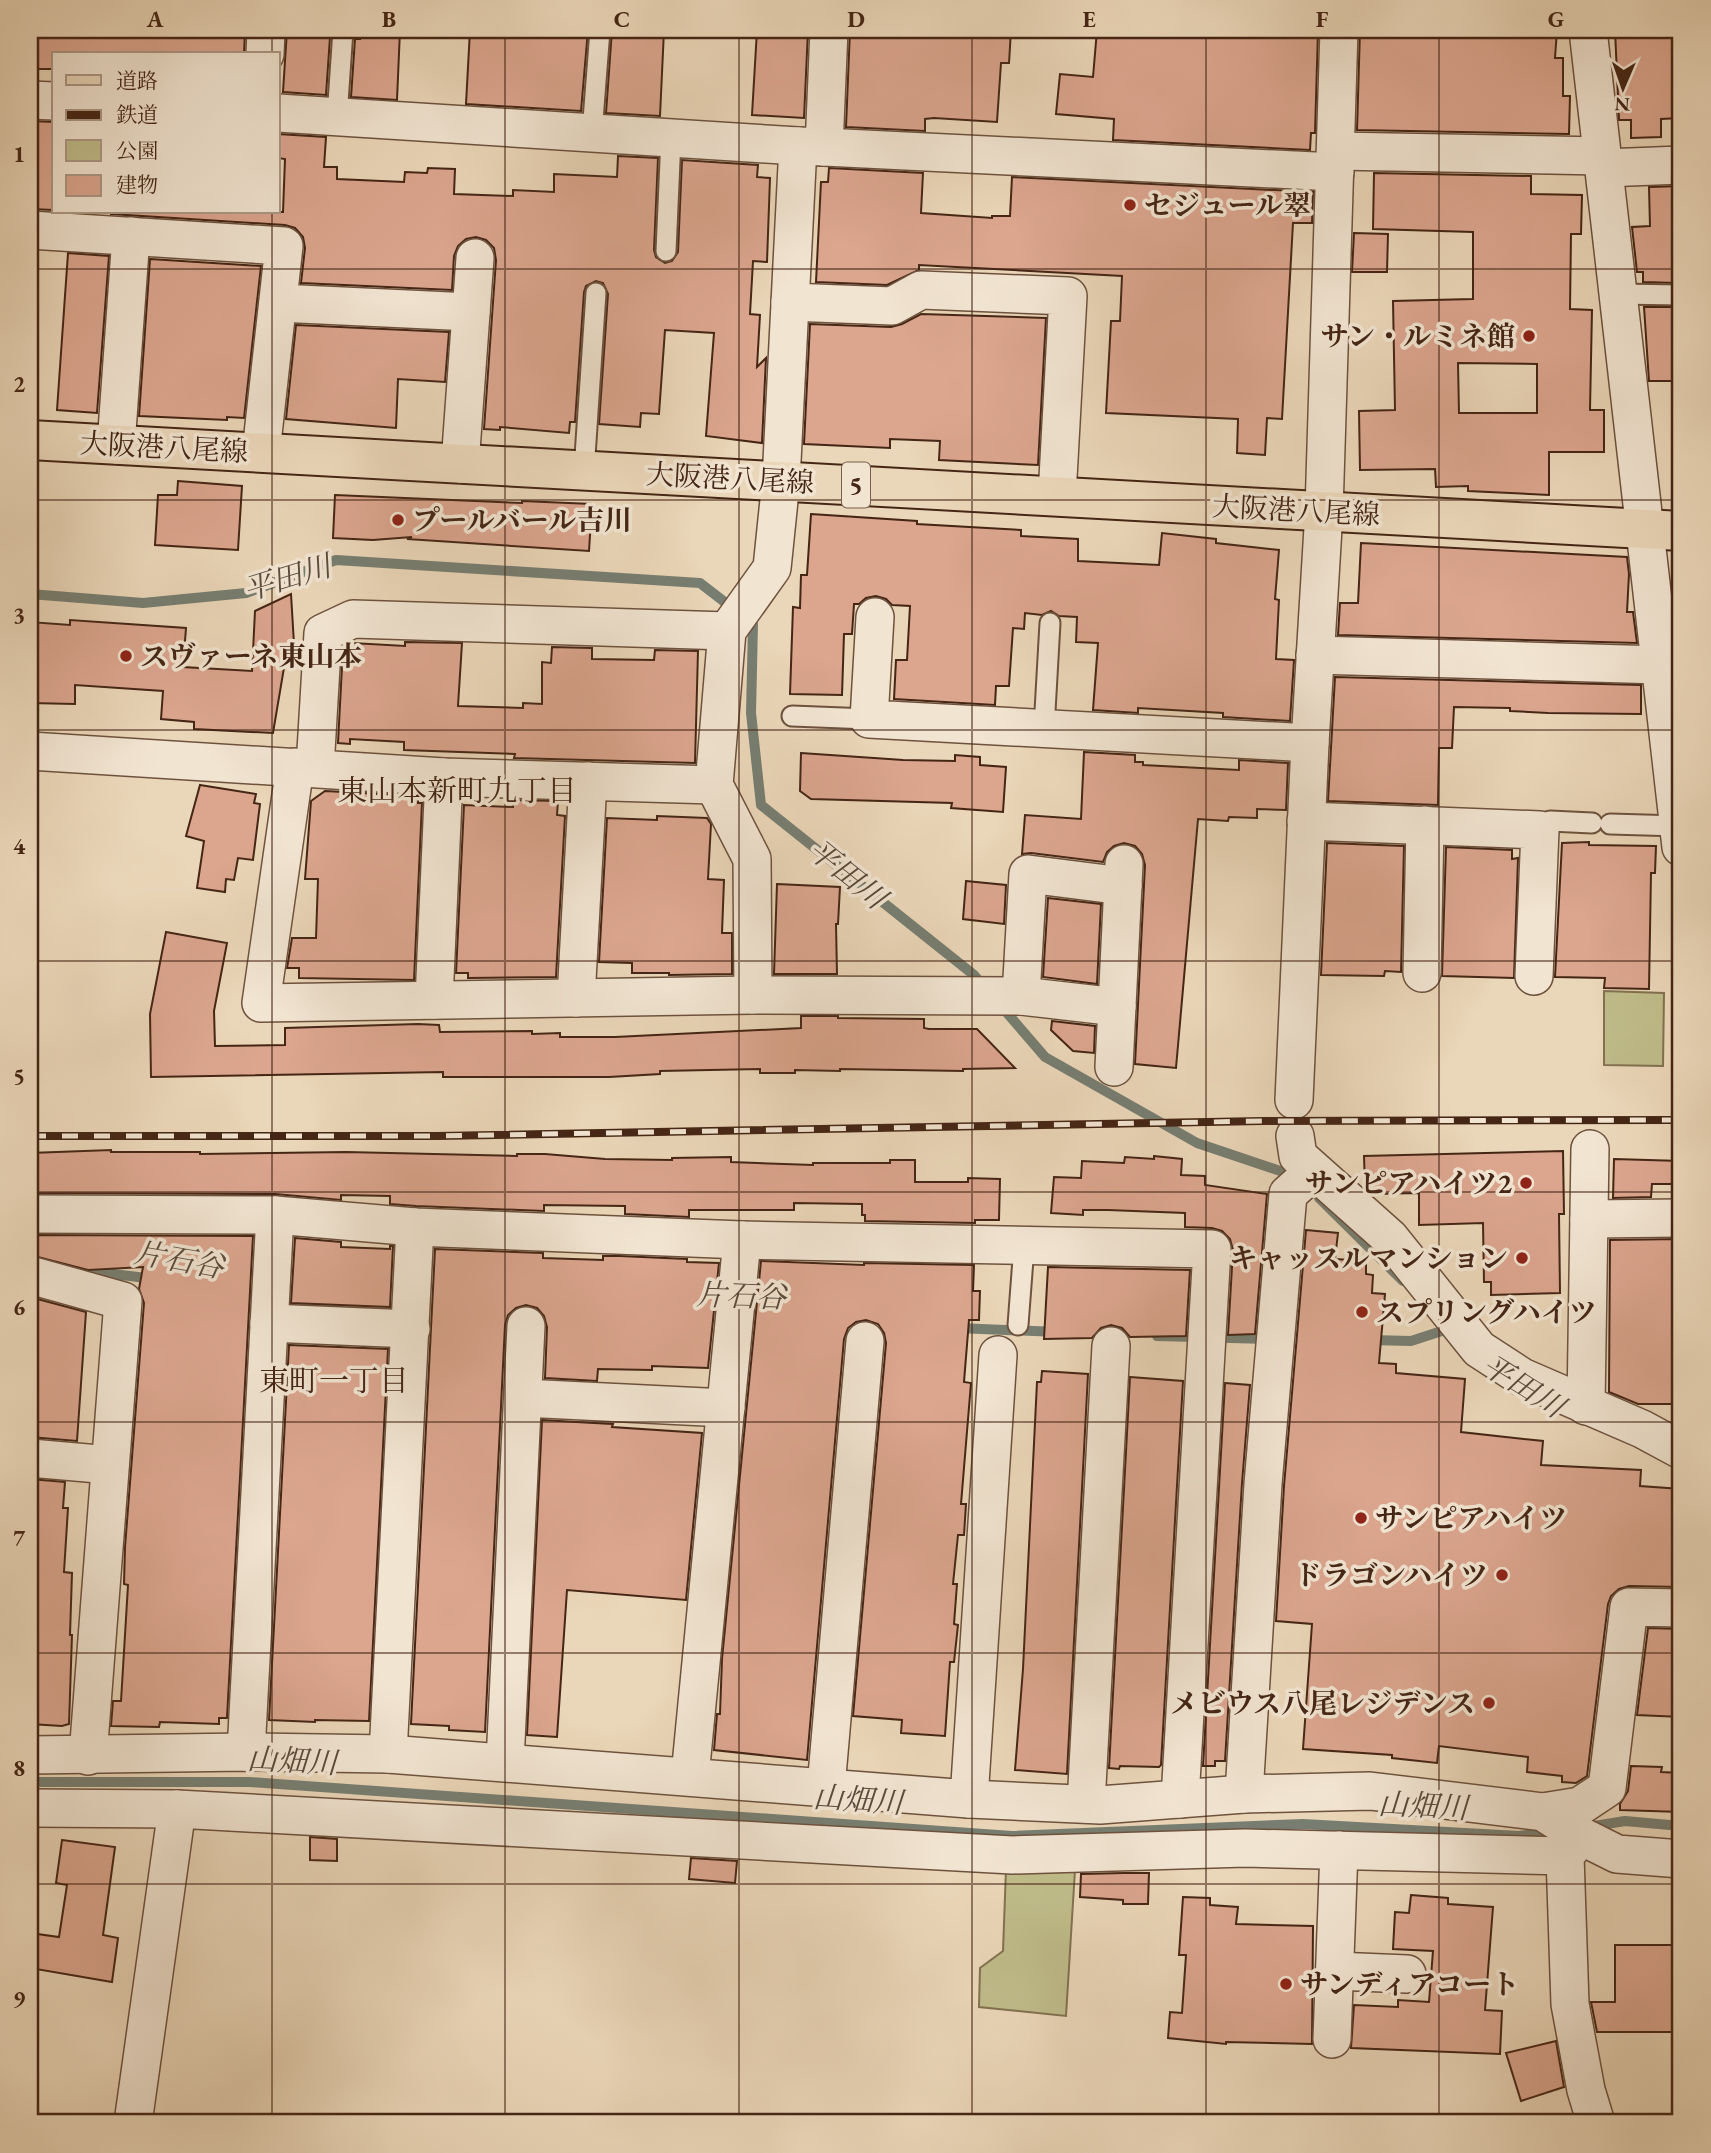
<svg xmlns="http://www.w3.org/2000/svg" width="1711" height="2153" font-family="'EB Garamond','Noto Serif JP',serif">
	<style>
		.green { fill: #bfbc8a; stroke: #827150; stroke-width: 2 }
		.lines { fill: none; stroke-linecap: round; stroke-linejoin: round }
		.stream { stroke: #777e71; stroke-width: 10 }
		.building { fill: #dba58e; stroke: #452615; stroke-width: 2; fill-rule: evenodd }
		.service-casing { stroke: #6e523e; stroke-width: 23 }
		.minor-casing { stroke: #6e523e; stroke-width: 40 }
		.primary-casing { stroke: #452615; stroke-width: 42 }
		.service { stroke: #f1e4d1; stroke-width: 19 }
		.minor { stroke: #f1e4d1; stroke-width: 37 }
		.primary { stroke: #ead6b8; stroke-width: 38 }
		.rail-casing { stroke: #452615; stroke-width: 8 }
		.rail { stroke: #f1e4d1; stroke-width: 5; stroke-dasharray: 16; stroke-linecap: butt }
		.grid { fill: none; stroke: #452615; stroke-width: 2; stroke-opacity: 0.55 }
		.poi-dot { fill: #8f2418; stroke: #f1e4d1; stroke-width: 2.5 }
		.labels { text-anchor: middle; stroke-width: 7; stroke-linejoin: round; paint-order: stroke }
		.shield { fill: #f1e4d1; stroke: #795f4d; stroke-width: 2 }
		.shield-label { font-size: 26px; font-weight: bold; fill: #452615 }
		.poi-label { font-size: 28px; font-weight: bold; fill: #452615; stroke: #f1e4d1; text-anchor: start }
		.street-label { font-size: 28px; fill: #452615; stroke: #f1e4d1 }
		.water-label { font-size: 30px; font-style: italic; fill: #5a4b3b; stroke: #f1e4d1 }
		.neighbourhood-label { font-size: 30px; fill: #452615; stroke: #f1e4d1 }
		.neatline { fill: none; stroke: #452615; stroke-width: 2.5 }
		.grid-label { font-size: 23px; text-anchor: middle; font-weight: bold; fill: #452615 }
	</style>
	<rect width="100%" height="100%" fill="#ead6b8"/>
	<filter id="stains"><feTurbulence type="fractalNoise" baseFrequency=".00286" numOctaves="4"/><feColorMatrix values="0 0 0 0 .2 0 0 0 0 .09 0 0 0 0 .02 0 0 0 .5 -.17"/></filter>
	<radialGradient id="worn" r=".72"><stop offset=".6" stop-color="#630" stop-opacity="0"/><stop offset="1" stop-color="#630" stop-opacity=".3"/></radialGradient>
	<g class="green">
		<polygon points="1604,991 1664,993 1663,1066 1604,1065"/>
		<polygon points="1006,1869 1075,1870 1066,2016 979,2007 980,1968 1003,1951"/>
	</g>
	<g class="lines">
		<g class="stream">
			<polyline points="30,594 143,603 246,593 336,560 700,583 735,610"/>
			<polyline points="747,619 753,624 751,713 761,805 974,975 984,987"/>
			<polyline points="1001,1006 1045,1057 1197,1143 1295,1176"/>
			<polyline points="1319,1198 1403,1281"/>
			<polyline points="65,1268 154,1279"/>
			<polyline points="238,1294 286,1304 404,1308"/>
			<polyline points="957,1328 1058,1332"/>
			<polyline points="1157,1336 1268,1339"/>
			<polyline points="1370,1340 1411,1341 1451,1328"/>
			<polyline points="30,1782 249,1782 1012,1836 1303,1824 1519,1836 1552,1832"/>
			<polyline points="1588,1827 1625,1821 1681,1826"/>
		</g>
	</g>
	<g class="building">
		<polygon points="30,30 245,30 244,54 54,54 54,69 30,69"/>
		<polygon points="287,30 303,30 303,35 330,37 326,95 283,92"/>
		<polygon points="360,30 400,30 397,100 351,97 355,39 360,39"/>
		<polygon points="470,30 588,30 581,111 466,104"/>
		<polygon points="612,30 664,30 660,116 606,113"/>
		<polygon points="757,30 808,30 804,118 752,115"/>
		<polygon points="850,30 1011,30 1009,63 1001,63 997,122 934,118 925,119 925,131 846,127"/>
		<polygon points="1097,30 1318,30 1315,133 1311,133 1310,150 1113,140 1114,119 1056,114 1060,74 1093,77"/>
		<polygon points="1360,30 1557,30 1555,58 1563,58 1563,96 1570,96 1569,134 1357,130"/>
		<polygon points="1615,30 1681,30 1681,118 1661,119 1661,137 1631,138 1631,120 1619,120"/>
		<polygon points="30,121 54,122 54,210 30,209"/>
		<polygon points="278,134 326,137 324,167 337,167 337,179 404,182 405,172 427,173 428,168 455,169 454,194 513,196 513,190 554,192 554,174 617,177 618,156 658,158 654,250 656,257 665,263 672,261 678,252 682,160 758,165 757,177 770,178 767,262 753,261 750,314 760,315 757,367 766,358 762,443 706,436 714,333 665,330 659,414 641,413 640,427 599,424 608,294 603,283 596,281 586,286 584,292 575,422 570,422 569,433 500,427 500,430 484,429 496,260 494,248 486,240 476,237 466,239 458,246 454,256 452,290 301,283 305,248 303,237 295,228 285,225 111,214 111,212 283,212 285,159 278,158"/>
		<polygon points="829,168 923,173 921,213 992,218 992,216 1010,216 1012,177 1313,192 1312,223 1293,223 1282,419 1267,418 1265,455 1237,453 1238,419 1106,413 1111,321 1120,321 1122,276 919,265 919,270 887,285 816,282 821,182 828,182"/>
		<path d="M1374 173 1531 176V194L1582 195 1581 234H1571L1570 309 1592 310 1590 410H1604V452H1549V495L1468 491V486L1436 487 1435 469 1360 470 1359 411 1395 410 1393 301 1473 299V232L1373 229ZM1458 363 1537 364V413H1459Z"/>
		<polygon points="1681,186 1681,270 1675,271 1676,283 1643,282 1643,272 1637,272 1632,227 1650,226 1649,187"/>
		<polygon points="1354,233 1388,234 1387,272 1352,272"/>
		<polygon points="68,253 109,256 97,413 57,410"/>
		<polygon points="150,259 261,266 244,418 227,417 227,420 139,416"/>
		<polygon points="1644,307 1677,307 1680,381 1649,381"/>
		<polygon points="921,314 1046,318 1038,465 939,460 940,441 890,439 890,448 804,444 810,324 891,327 902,324"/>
		<polygon points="296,325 449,332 445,382 398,379 396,428 286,419"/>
		<polygon points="178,481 242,486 238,550 155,545 158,495 177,495"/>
		<polygon points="335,495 522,503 522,501 592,504 589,551 407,539 412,537 373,540 333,538"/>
		<polygon points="811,514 917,521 917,524 1021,530 1021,536 1078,539 1078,561 1159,565 1162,533 1216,539 1216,543 1279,550 1275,599 1279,600 1276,659 1294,660 1290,721 1223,717 1223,713 1138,708 1138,713 1093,710 1098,643 1076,642 1077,617 1059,616 1051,611 1042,615 1025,613 1024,629 1013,628 1009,686 996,686 995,705 894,699 896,660 907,660 910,606 892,605 886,599 876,596 866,598 859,604 854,604 852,634 844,634 842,695 790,694 793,607 800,608 801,575 807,575"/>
		<polygon points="1361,543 1627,557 1629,574 1627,612 1633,612 1637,643 1338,635 1340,603 1358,603"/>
		<polygon points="291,594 294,644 288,644 273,733 194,729 194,722 161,719 163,691 75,685 75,704 30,703 30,622 70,625 70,620 186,628 183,667 252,671 255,611"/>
		<polygon points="405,642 462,643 458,706 523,708 523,703 542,704 542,662 551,663 552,647 592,648 592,659 654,660 655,650 698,651 695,763 514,758 515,754 404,750 404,742 350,739 350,744 338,743 343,647 352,643 405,646"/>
		<polygon points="1335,677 1641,685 1641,714 1548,713 1510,711 1510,708 1454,707 1452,748 1439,748 1438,805 1328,801"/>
		<polygon points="1084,752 1135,755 1135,762 1143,762 1143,765 1239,770 1239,760 1288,763 1286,810 1257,809 1257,818 1229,817 1228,821 1198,819 1176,1068 1135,1064 1145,865 1142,854 1135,846 1124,843 1114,846 1107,852 1103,862 1031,853 1022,854 1025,815 1081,819"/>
		<polygon points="801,753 903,760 955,761 955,755 980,757 980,765 1006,767 1003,812 951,808 952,803 811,799 800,791"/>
		<polygon points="200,785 256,794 254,803 260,804 253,860 238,858 234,880 226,879 225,892 197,888 204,841 186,836"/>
		<polygon points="325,791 418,796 418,803 422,803 414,980 299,978 299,968 287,968 292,938 316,938 318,879 305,879 311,801"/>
		<polygon points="513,800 558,801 557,815 565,816 556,977 468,978 468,973 456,973 464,805 513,807"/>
		<polygon points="657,816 707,818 711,824 708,879 724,880 722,933 732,933 732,974 669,975 669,973 632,973 632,963 599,962 607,818 657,820"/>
		<polygon points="1589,842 1589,845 1656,846 1655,873 1651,873 1649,989 1604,988 1605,978 1555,977 1562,843"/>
		<polygon points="1327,843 1404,846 1401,972 1385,971 1384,976 1321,975"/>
		<polygon points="1446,847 1512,850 1512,859 1518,858 1514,978 1442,976"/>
		<polygon points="966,881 1006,885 1004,924 963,919"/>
		<polygon points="777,884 840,887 838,924 836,924 837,974 774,974"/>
		<polygon points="1048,898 1101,904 1097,984 1043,977"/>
		<polygon points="166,932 227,943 214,1011 215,1046 285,1045 285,1028 418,1024 439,1025 440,1032 532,1031 532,1034 560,1033 560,1037 615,1037 801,1028 801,1016 838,1016 838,1018 924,1019 924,1028 929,1029 977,1029 1015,1068 963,1069 963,1071 840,1069 840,1071 795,1070 795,1073 760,1073 760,1069 660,1071 660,1074 609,1077 443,1077 443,1072 151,1077 150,1014"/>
		<polygon points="1052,1021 1095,1026 1094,1053 1073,1051 1051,1030"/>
		<polygon points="111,1150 111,1152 200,1152 200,1154 346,1152 517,1156 517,1154 545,1154 605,1159 672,1160 672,1158 731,1157 731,1162 813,1165 813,1163 890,1163 890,1160 915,1160 915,1182 968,1182 968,1178 1000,1179 999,1220 975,1220 975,1223 865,1221 865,1215 862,1215 862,1204 794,1203 794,1210 689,1210 689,1217 625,1214 625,1206 544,1205 544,1211 416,1206 390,1204 390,1196 341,1195 341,1200 275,1194 30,1193 30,1153"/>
		<polygon points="1563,1151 1564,1214 1559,1214 1560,1293 1491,1295 1491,1282 1484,1282 1483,1223 1419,1225 1419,1193 1372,1194 1365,1188 1364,1156"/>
		<polygon points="1154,1156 1182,1159 1181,1175 1205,1176 1205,1185 1267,1194 1255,1334 1228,1335 1233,1250 1230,1239 1222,1231 1212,1228 1185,1227 1185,1213 1108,1210 1083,1210 1083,1215 1051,1213 1054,1177 1081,1178 1082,1161 1124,1163 1125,1157 1154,1159"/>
		<polygon points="1614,1159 1681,1161 1681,1184 1652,1184 1651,1197 1613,1198"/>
		<polygon points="1306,1230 1338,1233 1335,1259 1366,1261 1366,1274 1373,1275 1372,1293 1385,1294 1379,1363 1396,1364 1396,1373 1465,1379 1461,1432 1543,1441 1541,1465 1641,1470 1640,1486 1681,1489 1681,1587 1629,1586 1619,1589 1611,1596 1608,1604 1587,1776 1576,1783 1562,1782 1562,1776 1527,1772 1528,1757 1439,1746 1437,1763 1392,1758 1392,1755 1303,1749 1312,1624 1276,1621 1284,1486"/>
		<polygon points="30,1235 253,1236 227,1718 219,1718 219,1724 160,1722 159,1727 111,1726 113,1701 121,1701 128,1585 124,1584 125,1547 144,1303 139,1289 143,1267 88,1270 30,1255"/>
		<polygon points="295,1238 341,1242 341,1247 390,1249 390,1246 393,1246 390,1307 291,1303"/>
		<polygon points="1681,1239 1681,1404 1638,1404 1609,1392 1610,1240"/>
		<polygon points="435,1249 543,1253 543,1258 603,1260 603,1256 620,1256 687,1259 687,1262 719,1263 708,1368 652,1366 652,1370 598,1369 597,1381 545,1378 547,1327 544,1316 537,1308 526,1305 516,1308 508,1315 505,1325 485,1732 449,1730 449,1726 411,1724"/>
		<polygon points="761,1261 864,1265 864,1263 974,1265 973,1291 980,1291 979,1320 969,1320 964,1382 971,1383 961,1504 966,1504 964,1535 958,1535 953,1584 957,1584 954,1624 958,1625 954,1662 950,1662 945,1736 901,1733 902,1720 853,1716 886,1343 884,1333 878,1324 866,1320 856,1322 848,1328 844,1339 807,1760 714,1750 717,1714 720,1714 722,1659"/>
		<polygon points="1048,1267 1190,1270 1186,1336 1130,1337 1122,1328 1111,1325 1101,1328 1092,1338 1044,1339"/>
		<polygon points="30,1297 86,1312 77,1441 30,1437"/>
		<polygon points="289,1345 388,1349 369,1721 315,1720 315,1722 269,1720"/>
		<polygon points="1042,1371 1088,1374 1067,1774 1015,1770 1023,1669 1037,1382 1041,1382"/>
		<polygon points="1130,1377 1183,1381 1161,1765 1159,1767 1120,1766 1119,1769 1109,1768"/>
		<polygon points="1225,1383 1250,1385 1242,1483 1225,1761 1215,1761 1215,1766 1203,1766"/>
		<polygon points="542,1420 594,1423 613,1424 612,1427 702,1433 686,1600 567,1590 557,1737 527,1735"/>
		<polygon points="30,1479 65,1482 63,1508 68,1508 64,1572 72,1573 70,1635 72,1635 69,1724 62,1726 30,1724"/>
		<polygon points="1648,1628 1681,1629 1681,1717 1637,1715"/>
		<polygon points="1631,1766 1662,1767 1661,1772 1681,1773 1681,1812 1620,1810 1620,1804 1628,1791"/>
		<polygon points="310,1837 337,1839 337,1861 310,1860"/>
		<polygon points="62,1840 115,1847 103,1935 118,1938 112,1982 30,1968 30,1933 59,1937 67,1885 56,1883"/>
		<polygon points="691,1858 737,1861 735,1883 689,1879"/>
		<polygon points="1124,1873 1149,1873 1148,1904 1123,1904 1123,1900 1080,1897 1081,1874"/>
		<polygon points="1411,1895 1448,1898 1448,1904 1493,1907 1485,2010 1502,2011 1500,2054 1351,2048 1354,2005 1398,2007 1398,2000 1429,2002 1433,1951 1393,1949 1395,1912 1409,1913"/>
		<polygon points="1183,1897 1210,1898 1210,1905 1238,1907 1236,1924 1313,1926 1312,2044 1226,2042 1226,2044 1168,2038 1170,2012 1182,2013 1186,1955 1179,1955"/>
		<polygon points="1615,1945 1681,1945 1681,2032 1597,2032 1591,2002 1615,2002"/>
		<polygon points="1556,2041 1564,2087 1521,2101 1506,2053"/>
	</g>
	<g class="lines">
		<defs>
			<g id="service">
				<polyline points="337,117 343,30"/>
				<polyline points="592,133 600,30"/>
				<polyline points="666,251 671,138"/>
				<polyline points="1618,294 1681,295"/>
				<polyline points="584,471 596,293"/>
				<polyline points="792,716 869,719"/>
				<polyline points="1044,729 1050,623"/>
				<polyline points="1610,824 1679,826"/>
				<polyline points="1540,830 1550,821 1592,823"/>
				<polyline points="1018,1325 1024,1246"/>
			</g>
			<g id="minor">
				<polyline points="1588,30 1681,847"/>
				<polyline points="265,54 266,30"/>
				<polyline points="30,100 54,101"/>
				<polyline points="278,113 798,146"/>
				<polyline points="824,147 1335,172"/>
				<polyline points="1336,151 1602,156"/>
				<polyline points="1604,168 1681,165"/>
				<polyline points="30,230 284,246 261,452"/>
				<polyline points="790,302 892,306 921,290 1068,296 1057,496"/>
				<polyline points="278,303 471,312"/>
				<polyline points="116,445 131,236"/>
				<polyline points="460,464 475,258"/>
				<polyline points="875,617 869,719 1310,743"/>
				<polyline points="1315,655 1660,665"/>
				<polyline points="30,751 444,777 714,785"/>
				<polyline points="295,767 261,1003 753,995 1021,996 1028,874 1123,886"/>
				<polyline points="315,768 323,633 353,619 727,631"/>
				<polyline points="1306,821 1540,830 1534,976"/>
				<polyline points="1422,973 1425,825"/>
				<polyline points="753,995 752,859 714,785 727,631 772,568 781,481 798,146 824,147 829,30"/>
				<polyline points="1021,996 1117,1007"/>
				<polyline points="576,998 588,781"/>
				<polyline points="434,1000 444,777"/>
				<polyline points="1114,1067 1124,864"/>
				<polyline points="1294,1100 1310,743 1324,511 1339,30"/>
				<polyline points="1295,1136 1298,1156 1390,1238 1479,1349 1522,1377 1642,1429 1681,1450"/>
				<polyline points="30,1214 275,1215 415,1227 742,1240 1212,1249 1180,1799"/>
				<polyline points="1589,1219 1681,1218"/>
				<polyline points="30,1275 123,1301 88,1756"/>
				<polyline points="269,1323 411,1329"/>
				<polyline points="523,1398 726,1408"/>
				<polyline points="1586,1406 1590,1149"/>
				<polyline points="30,1458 110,1465"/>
				<polyline points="246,1752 275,1215"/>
				<polyline points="388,1754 415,1227"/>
				<polyline points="30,1755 246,1752 388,1754 969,1799 1100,1805 1244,1794 1370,1791 1543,1812 1581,1836 1617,1854 1681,1859"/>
				<polyline points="505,1762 526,1326"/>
				<polyline points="690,1776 742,1240"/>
				<polyline points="826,1787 865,1341"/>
				<polyline points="1244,1794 1263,1484 1288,1194 1314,1171"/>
				<polyline points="969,1799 998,1355"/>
				<polyline points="1086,1804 1111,1346"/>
				<polyline points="30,1808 177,1809"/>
				<polyline points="1543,1812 1580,1806 1607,1788 1629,1607 1681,1608"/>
				<polyline points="1580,1837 1565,1856 1570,2004 1586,2090 1596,2123"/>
				<polyline points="1335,1971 1407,1974"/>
				<polyline points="1332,2039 1339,1850"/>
				<polyline points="133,2123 177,1809 1012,1855 1245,1848 1565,1856"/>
			</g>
			<polyline id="primary" points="30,440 1681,531"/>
		</defs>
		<use href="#service" class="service-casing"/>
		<use href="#minor" class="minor-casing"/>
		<use href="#primary" class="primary-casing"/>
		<use href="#service" class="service"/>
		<use href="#minor" class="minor"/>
		<use href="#primary" class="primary"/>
		<defs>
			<polyline id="rail" points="30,1136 437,1136 1262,1121 1681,1120"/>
		</defs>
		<use href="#rail" class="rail-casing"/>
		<use href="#rail" class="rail"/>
	</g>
	<path class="grid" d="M272 30V54M505 30V2123M739 30V2123M972 30V2123M1206 30V2123M1439 30V2123M272 212V2123M30 269H1681M30 500H1681M30 730H1681M30 961H1681M30 1192H1681M30 1422H1681M30 1653H1681M30 1884H1681"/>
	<g class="poi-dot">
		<circle cx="1130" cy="205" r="7"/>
		<circle cx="1529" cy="336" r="7"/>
		<circle cx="398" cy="520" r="7"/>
		<circle cx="126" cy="656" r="7"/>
		<circle cx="1526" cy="1183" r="7"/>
		<circle cx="1522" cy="1258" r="7"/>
		<circle cx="1362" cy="1312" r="7"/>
		<circle cx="1361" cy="1518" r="7"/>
		<circle cx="1502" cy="1575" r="7"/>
		<circle cx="1489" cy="1703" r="7"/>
		<circle cx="1286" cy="1984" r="7"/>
	</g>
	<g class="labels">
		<rect class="shield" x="842" y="462.5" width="28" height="45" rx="5"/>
		<g class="shield-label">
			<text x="856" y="494">5</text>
		</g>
		<g class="poi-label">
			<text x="1144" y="215">セジュール翠</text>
			<text x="1515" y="346" text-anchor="end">サン・ルミネ館</text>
			<text x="412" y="530">プールバール吉川</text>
			<text x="140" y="666">スヴァーネ東山本</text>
			<text x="1512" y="1193" text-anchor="end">サンピアハイツ2</text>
			<text x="1508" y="1268" text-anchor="end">キャッスルマンション</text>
			<text x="1376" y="1322">スプリングハイツ</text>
			<text x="1375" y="1528">サンピアハイツ</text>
			<text x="1488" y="1585" text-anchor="end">ドラゴンハイツ</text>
			<text x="1475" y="1713" text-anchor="end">メビウス八尾レジデンス</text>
			<text x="1300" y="1994">サンディアコート</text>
		</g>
		<g class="street-label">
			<text transform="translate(164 447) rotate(3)" y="10">大阪港八尾線</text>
			<text transform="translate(730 478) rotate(3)" y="10">大阪港八尾線</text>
			<text transform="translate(1296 510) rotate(3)" y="10">大阪港八尾線</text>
		</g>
		<g class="water-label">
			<text transform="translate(287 578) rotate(-17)" y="10">平田川</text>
			<text transform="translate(847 874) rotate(39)" y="10">平田川</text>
			<text transform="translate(179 1260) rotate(10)" y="10">片石谷</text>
			<text transform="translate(741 1296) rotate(2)" y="10">片石谷</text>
			<text transform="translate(1523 1386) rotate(32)" y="10">平田川</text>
			<text transform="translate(292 1761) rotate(3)" y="10">山畑川</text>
			<text transform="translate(858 1800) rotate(4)" y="10">山畑川</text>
			<text transform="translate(1423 1806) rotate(3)" y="10">山畑川</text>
		</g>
		<g class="neighbourhood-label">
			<text x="457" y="801">東山本新町九丁目</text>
			<text x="334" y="1391">東町一丁目</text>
		</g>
	</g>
	<rect width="1711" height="2153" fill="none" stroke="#ead6b8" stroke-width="77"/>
	<rect x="52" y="52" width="228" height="161" fill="#f1e4d1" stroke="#ac9886" stroke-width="2"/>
	<rect x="66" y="75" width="35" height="10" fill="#ead6b8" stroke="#ac9886" stroke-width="2"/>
	<text x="116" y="88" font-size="21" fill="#452615">道路</text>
	<rect x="66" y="110" width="35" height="10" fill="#452615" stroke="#ac9886" stroke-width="2"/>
	<text x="116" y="122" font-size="21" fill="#452615">鉄道</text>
	<rect x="66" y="140" width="35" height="21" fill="#bfbc8a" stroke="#ac9886" stroke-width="2"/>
	<text x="116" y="158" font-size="21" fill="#452615">公園</text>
	<rect x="66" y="175" width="35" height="21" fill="#dba58e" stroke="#ac9886" stroke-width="2"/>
	<text x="116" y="192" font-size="21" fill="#452615">建物</text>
	<g transform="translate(1623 88) rotate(182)" stroke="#f1e4d1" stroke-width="5" paint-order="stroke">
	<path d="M0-5L12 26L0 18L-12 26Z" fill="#452615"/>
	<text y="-10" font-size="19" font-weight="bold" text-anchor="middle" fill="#452615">N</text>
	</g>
	<rect x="38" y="38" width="1634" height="2076" class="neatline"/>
	<g class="grid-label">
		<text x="155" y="27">A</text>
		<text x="389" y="27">B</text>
		<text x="622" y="27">C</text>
		<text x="856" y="27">D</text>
		<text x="1089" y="27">E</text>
		<text x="1322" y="27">F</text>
		<text x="1556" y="27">G</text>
		<text x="19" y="162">1</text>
		<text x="19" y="392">2</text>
		<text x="19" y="623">3</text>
		<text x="19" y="854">4</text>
		<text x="19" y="1084">5</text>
		<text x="19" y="1315">6</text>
		<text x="19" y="1546">7</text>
		<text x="19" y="1776">8</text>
		<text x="19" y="2007">9</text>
	</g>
	<rect width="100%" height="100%" filter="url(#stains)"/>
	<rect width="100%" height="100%" fill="url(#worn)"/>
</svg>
